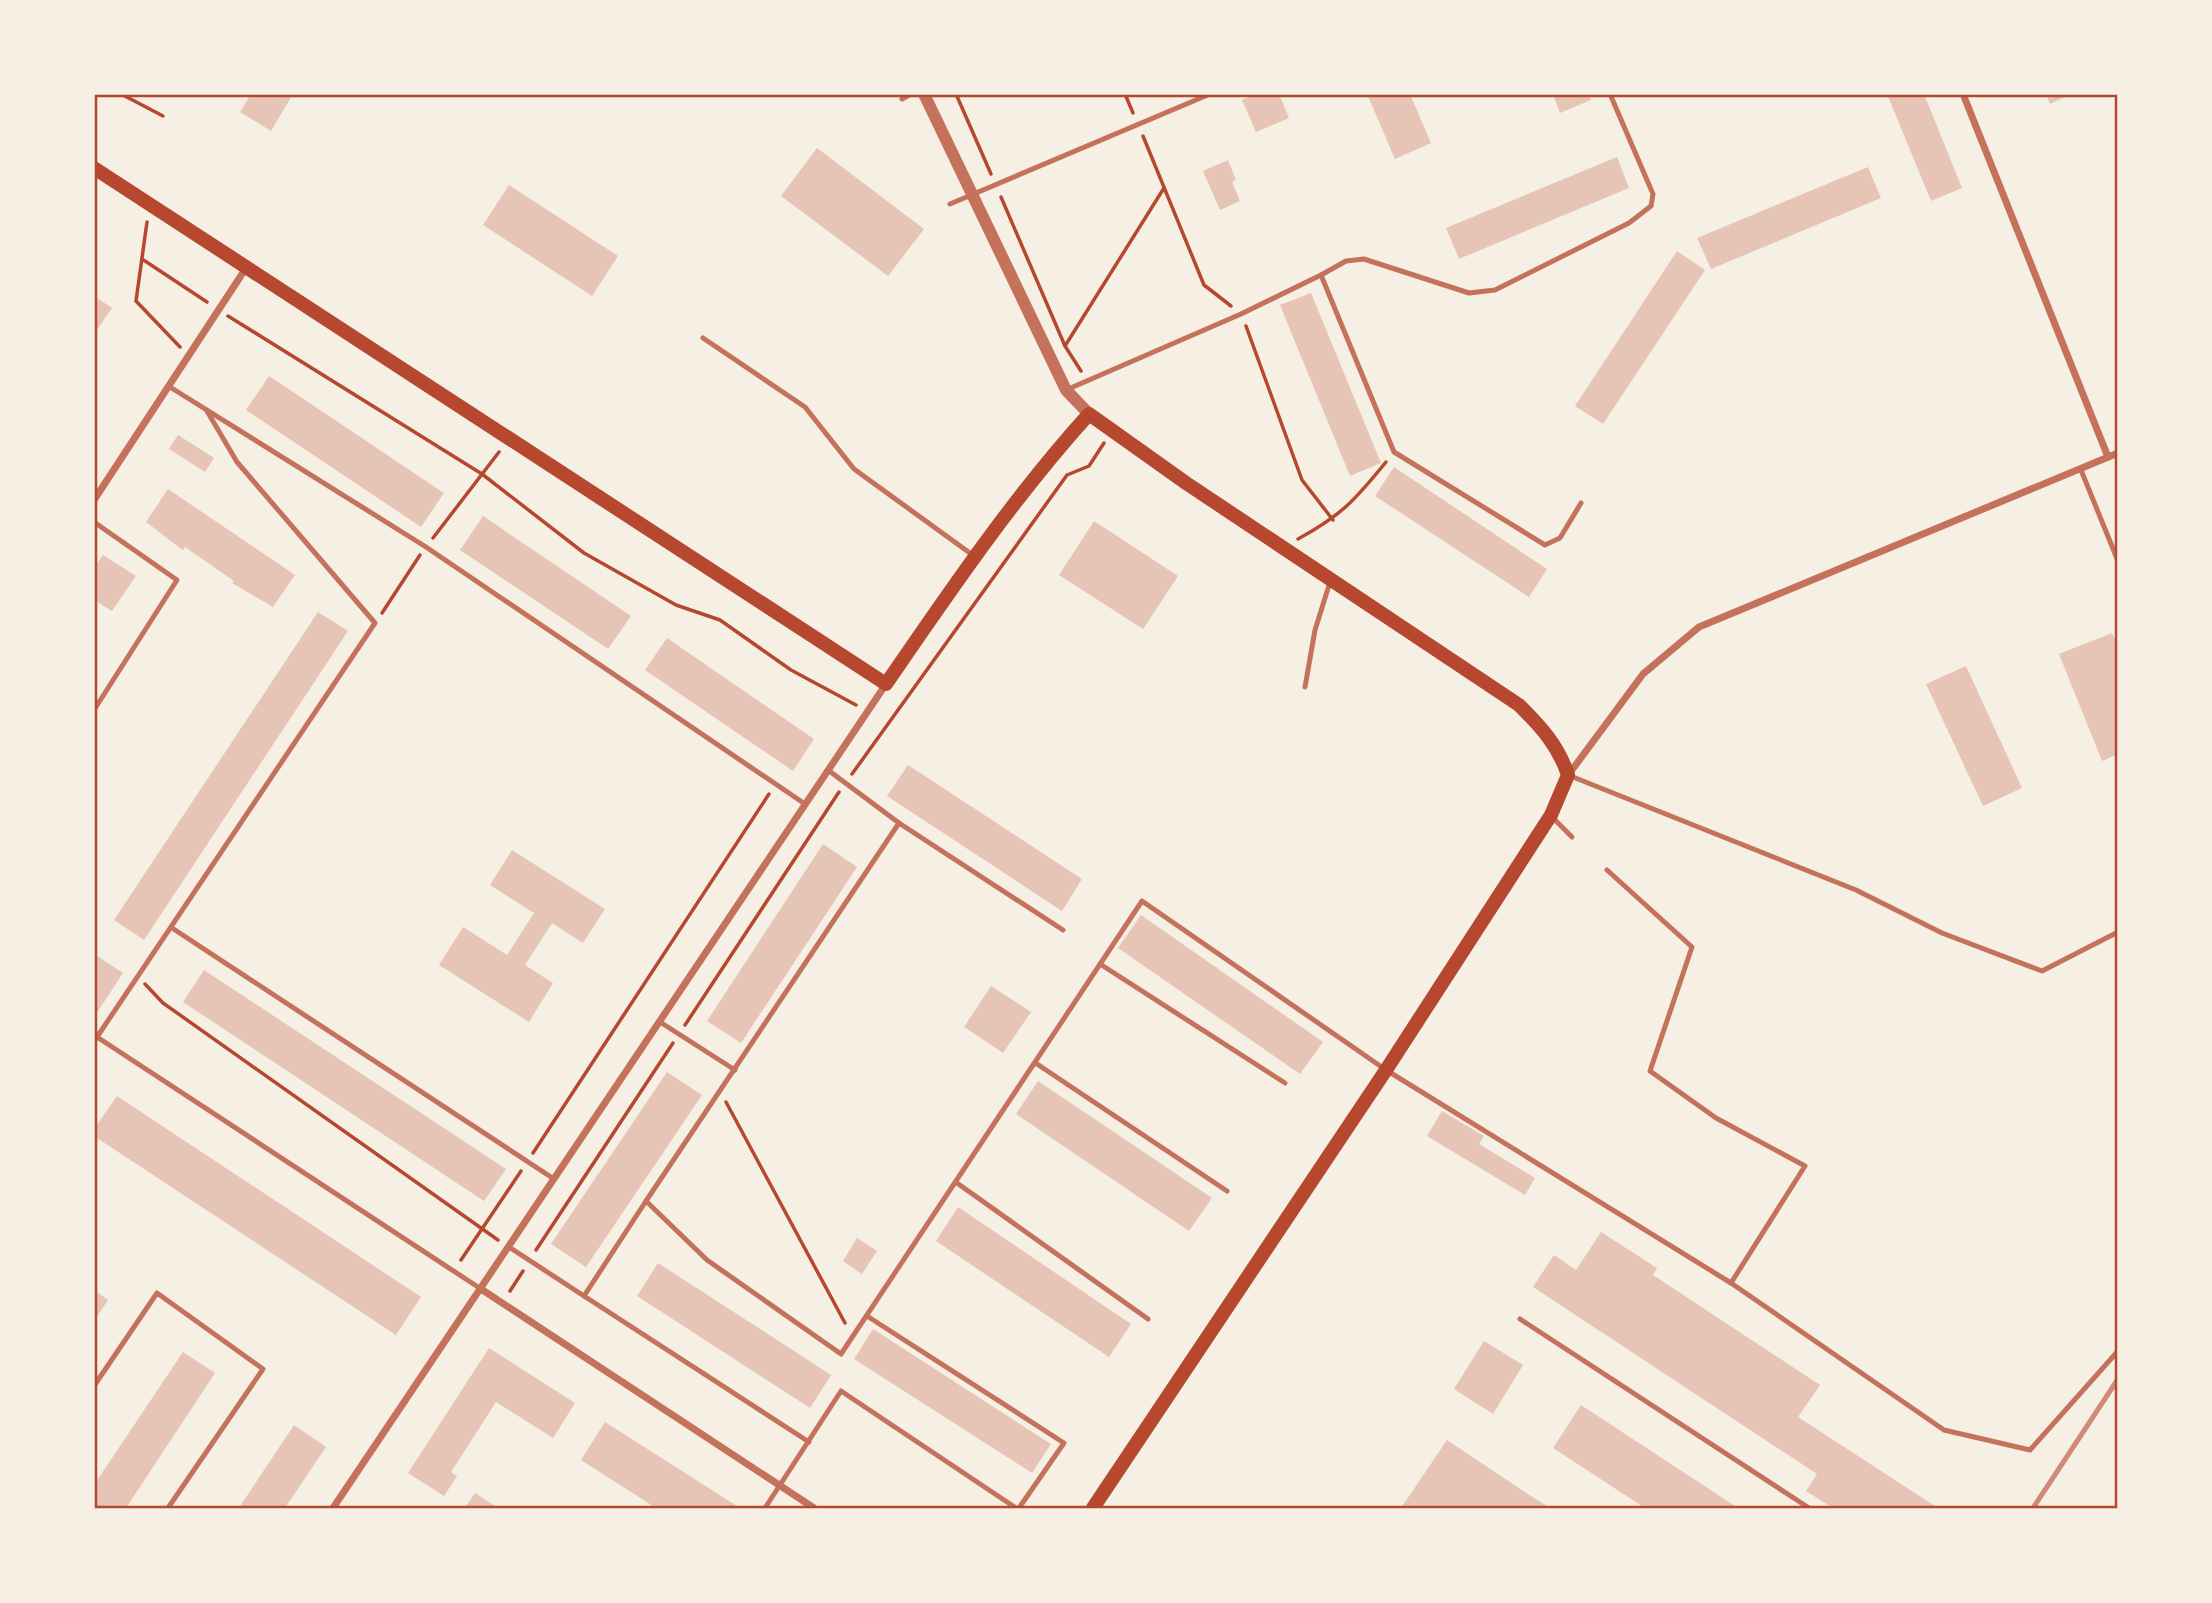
<svg xmlns="http://www.w3.org/2000/svg" width="2212" height="1603" font-family="'Noto Sans',sans-serif">
	<style>
		.building { fill: #e6c5b7 }
		.lines { fill: none; stroke-linecap: round; stroke-linejoin: round }
		.path { stroke: #b5482f; stroke-width: 3.5 }
		.service { stroke: #c5725c; stroke-width: 5 }
		.minor { stroke: #c5725c; stroke-width: 7 }
		.tertiary { stroke: #c5725c; stroke-width: 12 }
		.secondary { stroke: #b5482f; stroke-width: 14 }
		.rail { stroke: #cf8b77; stroke-width: 5 }
		.neatline { fill: none; stroke: #b5482f; stroke-width: 2.5 }
	</style>
	<rect width="100%" height="100%" fill="#f6efe4"/>
	<g class="building">
		<polygon points="251,94 293,94 271,131 240,112"/>
		<polygon points="1256,94 1279,94 1289,118 1256,132 1242,100"/>
		<polygon points="1367,94 1410,94 1431,143 1395,159"/>
		<polygon points="1553,94 1589,94 1591,100 1560,113"/>
		<polygon points="1887,94 1924,94 1962,188 1931,201"/>
		<polygon points="2046,94 2071,94 2050,104"/>
		<polygon points="817,148 924,229 888,276 781,196"/>
		<polygon points="1617,157 1629,188 1459,259 1446,228"/>
		<polygon points="1228,160 1236,180 1232,182 1240,201 1220,210 1203,171"/>
		<polygon points="1868,167 1881,198 1711,269 1697,238"/>
		<polygon points="509,185 618,256 592,296 483,225"/>
		<polygon points="1677,251 1705,270 1603,424 1575,406"/>
		<polygon points="1311,293 1381,463 1350,476 1280,305"/>
		<polygon points="94,296 112,308 94,334"/>
		<polygon points="269,376 444,493 421,527 246,410"/>
		<polygon points="178,435 214,458 205,472 169,449"/>
		<polygon points="1394,467 1547,569 1529,597 1375,496"/>
		<polygon points="168,489 295,575 273,607 232,583 234,581 185,547 183,550 176,545 146,522"/>
		<polygon points="483,516 631,616 608,649 460,550"/>
		<polygon points="1094,521 1178,576 1143,629 1059,575"/>
		<polygon points="103,555 136,576 112,611 94,600 94,568"/>
		<polygon points="318,612 348,631 144,940 114,920"/>
		<polygon points="2112,633 2118,646 2118,754 2102,761 2059,654"/>
		<polygon points="667,638 814,739 793,771 645,670"/>
		<polygon points="1966,666 2022,788 1983,806 1926,684"/>
		<polygon points="908,765 1082,879 1062,911 887,796"/>
		<polygon points="823,844 857,867 741,1043 707,1021"/>
		<polygon points="512,850 605,909 583,943 552,923 525,965 553,983 529,1022 439,965 463,927 507,955 534,913 490,885"/>
		<polygon points="1141,915 1323,1042 1300,1074 1118,948"/>
		<polygon points="94,954 123,973 94,1017"/>
		<polygon points="204,970 506,1169 484,1201 183,1002"/>
		<polygon points="991,986 1031,1012 1003,1053 964,1027"/>
		<polygon points="667,1072 702,1095 586,1267 551,1244"/>
		<polygon points="1038,1081 1212,1198 1189,1231 1016,1114"/>
		<polygon points="117,1096 421,1297 396,1335 94,1136 94,1129"/>
		<polygon points="1442,1111 1484,1136 1479,1144 1535,1178 1525,1195 1427,1136"/>
		<polygon points="958,1207 1131,1324 1109,1357 936,1241"/>
		<polygon points="1601,1232 1657,1268 1653,1275 1820,1385 1798,1417 1938,1508 1833,1508 1806,1491 1817,1474 1533,1287 1554,1255 1576,1270"/>
		<polygon points="857,1238 877,1251 862,1274 843,1261"/>
		<polygon points="658,1263 831,1375 810,1408 637,1296"/>
		<polygon points="94,1290 108,1300 94,1321"/>
		<polygon points="873,1329 1051,1444 1032,1473 854,1359"/>
		<polygon points="1484,1341 1523,1365 1493,1414 1454,1389"/>
		<polygon points="489,1348 575,1403 553,1438 496,1402 451,1472 457,1476 444,1496 408,1473"/>
		<polygon points="183,1352 215,1373 126,1508 94,1508 94,1485"/>
		<polygon points="1581,1405 1738,1508 1645,1508 1553,1448"/>
		<polygon points="605,1422 740,1508 656,1508 581,1460"/>
		<polygon points="294,1425 326,1447 285,1508 239,1508"/>
		<polygon points="1447,1440 1531,1496 1550,1508 1401,1508"/>
		<polygon points="475,1493 498,1508 465,1508"/>
	</g>
	<g class="lines">
		<g class="path">
			<polyline points="121,94 163,116"/>
			<polyline points="956,94 991,174"/>
			<polyline points="1125,94 1133,113"/>
			<polyline points="1143,136 1204,285 1231,306"/>
			<polyline points="1001,197 1065,346 1081,371"/>
			<polyline points="147,222 136,301 180,347"/>
			<polyline points="142,259 207,302"/>
			<polyline points="228,316 482,474 584,553 676,605 720,620 791,670 856,705"/>
			<polyline points="1246,326 1302,480 1333,520"/>
			<polyline points="1065,346 1164,188"/>
			<polyline points="433,538 499,452"/>
			<path d="M1298 539C1342 515 1355 500 1386 462"/>
			<polyline points="382,613 420,555"/>
			<polyline points="852,774 1067,475 1089,466 1104,443"/>
			<polyline points="145,984 163,1003 498,1240"/>
			<polyline points="685,1025 839,792"/>
			<polyline points="726,1102 845,1323"/>
			<polyline points="533,1153 769,794"/>
			<polyline points="536,1250 673,1043"/>
			<polyline points="461,1260 521,1171"/>
			<polyline points="510,1291 523,1271"/>
		</g>
		<g class="service">
			<polyline points="902,99 911,94"/>
			<polyline points="950,204 1210,94"/>
			<polyline points="1321,275 1346,261 1364,259 1469,293 1495,290 1629,223 1651,206 1653,194 1610,94"/>
			<polyline points="703,338 805,407 854,469 974,556"/>
			<polyline points="170,387 426,547 805,804"/>
			<polyline points="1066,390 1241,314 1321,275 1394,452 1545,545 1560,538 1581,503"/>
			<polyline points="2081,470 2118,561"/>
			<polyline points="94,522 177,580 94,710"/>
			<polyline points="1305,687 1315,630 1330,582"/>
			<polyline points="828,770 899,823 646,1201 707,1260 841,1354 1142,901 1386,1070 1731,1283 1944,1430 2030,1450 2118,1351"/>
			<polyline points="1568,775 1856,890 1942,933 2042,971 2118,932"/>
			<polyline points="1553,818 1572,837"/>
			<polyline points="899,823 1063,930"/>
			<polyline points="1607,870 1692,947 1650,1071 1716,1118 1805,1166 1731,1283"/>
			<polyline points="172,928 554,1179"/>
			<polyline points="1100,964 1285,1083"/>
			<polyline points="660,1022 735,1070"/>
			<polyline points="97,1037 375,623 237,462 207,411"/>
			<polyline points="94,1041 97,1037 481,1289"/>
			<polyline points="1037,1064 1227,1191"/>
			<polyline points="957,1183 1148,1319"/>
			<polyline points="509,1247 584,1296 646,1201"/>
			<polyline points="584,1296 809,1442"/>
			<polyline points="867,1316 1064,1443 1019,1508"/>
			<polyline points="1520,1319 1809,1508"/>
			<polyline points="94,1386 157,1293 263,1369 168,1508"/>
			<polyline points="765,1508 841,1391 1016,1508"/>
		</g>
		<g class="minor">
			<polyline points="1963,94 2108,457"/>
			<polyline points="94,500 246,268"/>
			<polyline points="1569,774 1643,674 1699,627 2118,453"/>
			<polyline points="481,1289 814,1508"/>
			<polyline points="333,1508 886,684"/>
		</g>
		<polyline class="tertiary" points="924,94 1066,390 1089,414"/>
		<path class="secondary" d="M94 168 886 684C950 591 1013 498 1089 414L1186 483 1519 705C1541 727 1558 745 1568 775L1551 815 1386 1070 1093 1508"/>
		<polyline class="rail" points="2033,1508 2118,1379"/>
	</g>
	<rect width="2212" height="1603" fill="none" stroke="#f6efe4" stroke-width="192"/>
	<rect x="96" y="96" width="2020" height="1411" class="neatline"/>
</svg>
